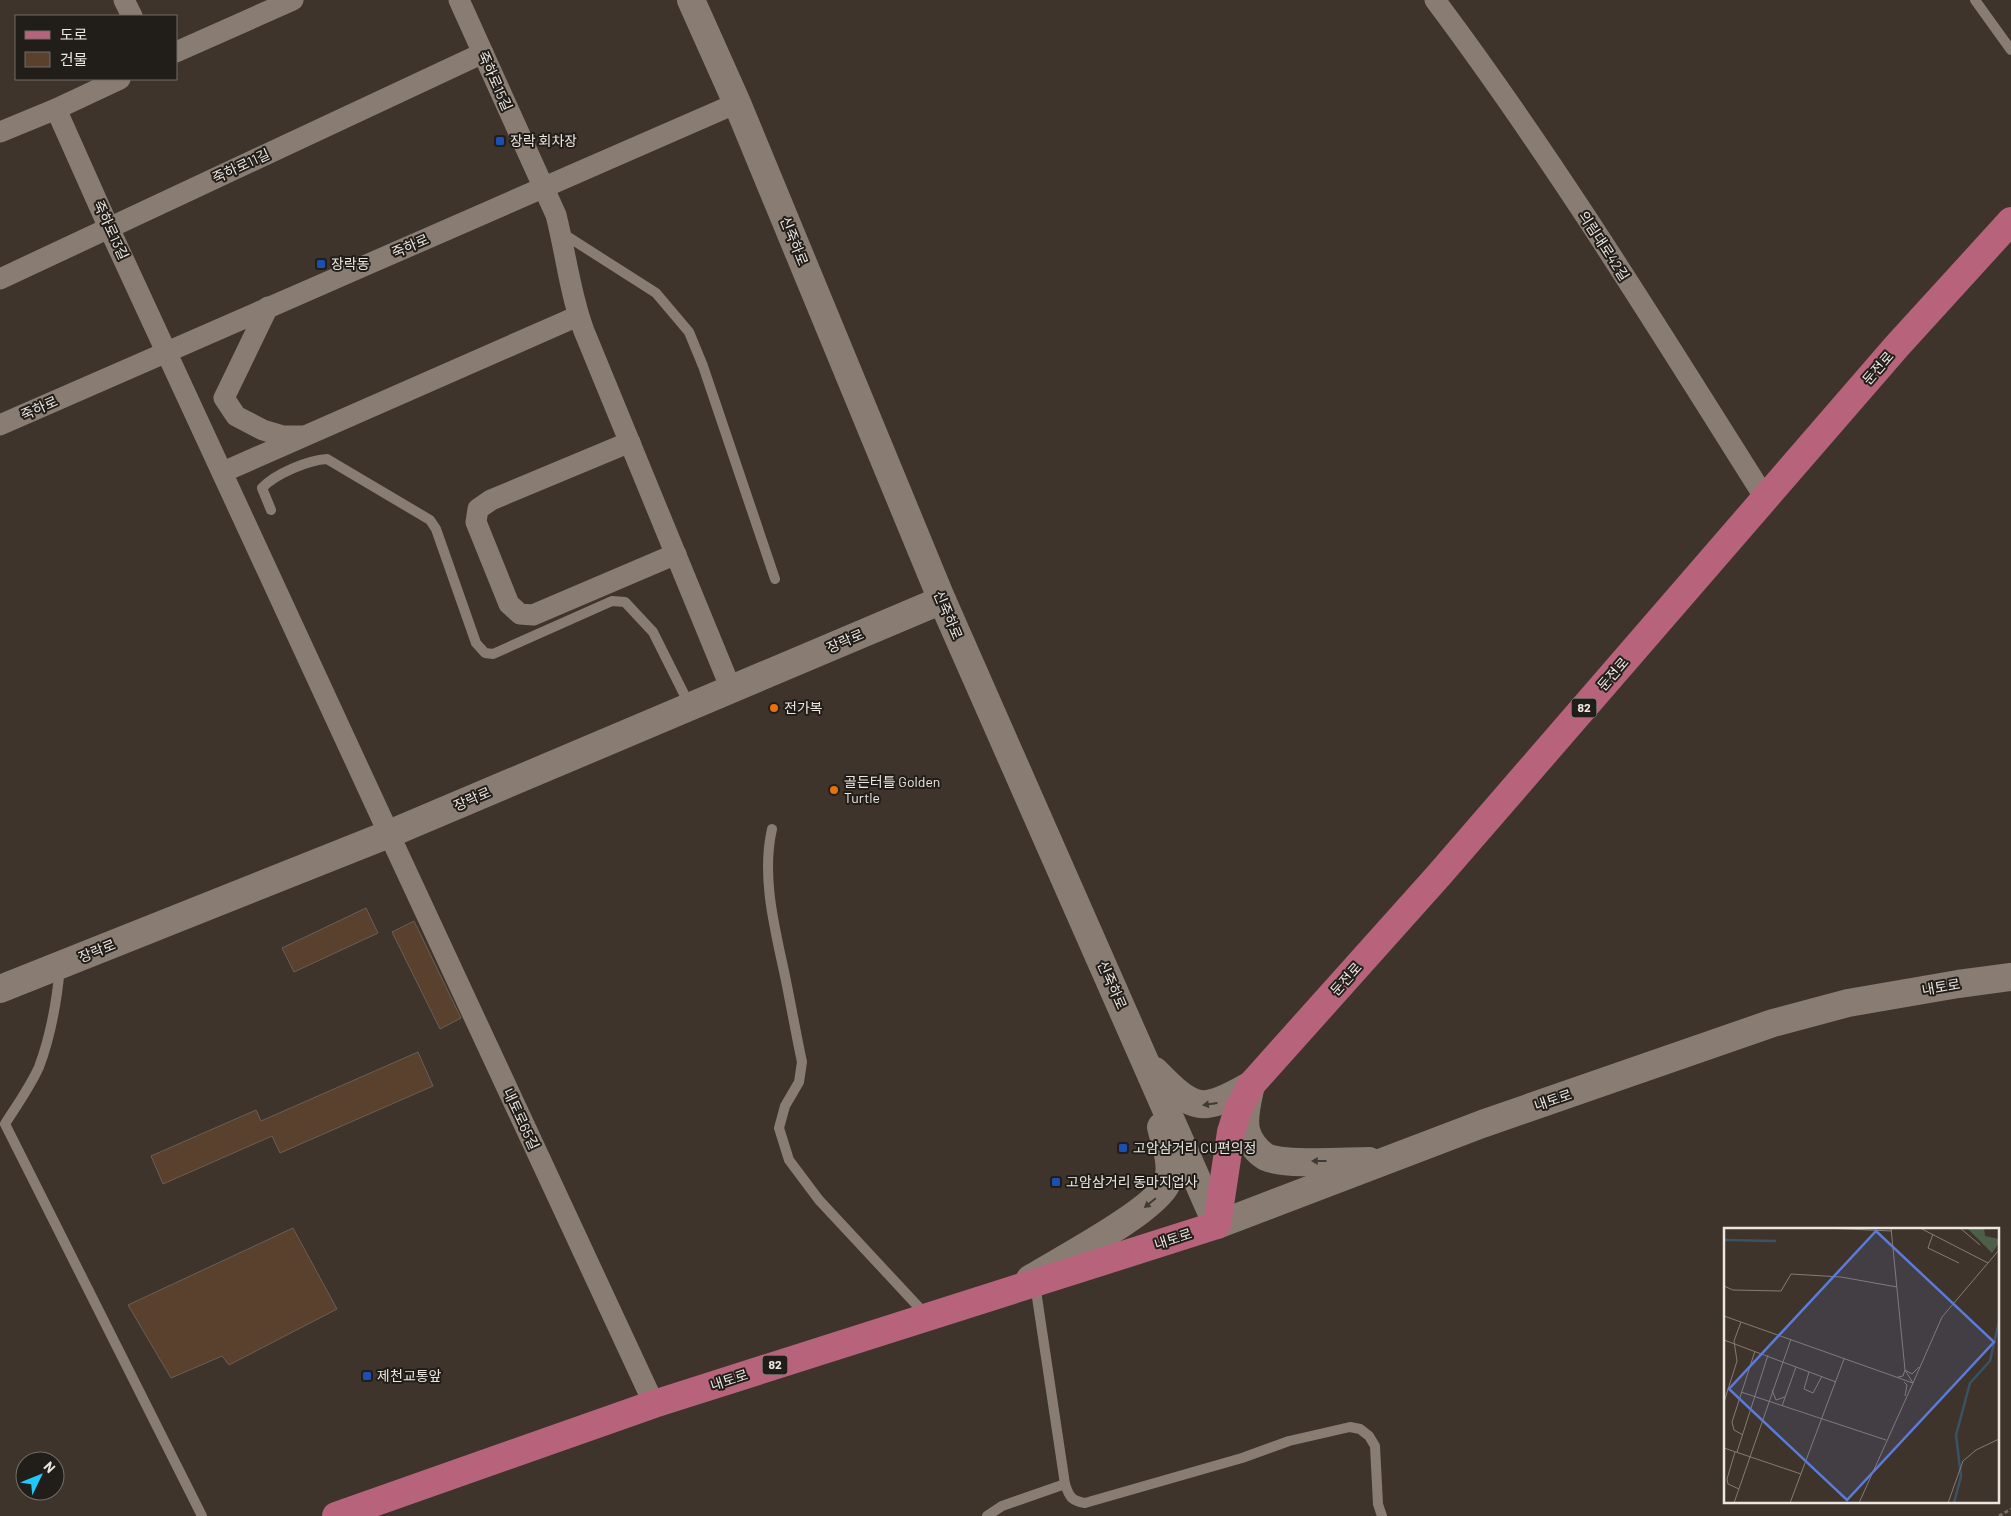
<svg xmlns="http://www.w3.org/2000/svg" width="2011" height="1516" font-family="Barlow,'Noto Sans KR',sans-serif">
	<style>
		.building { fill: #59412e; stroke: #6a5e55 }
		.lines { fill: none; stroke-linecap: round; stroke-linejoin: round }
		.path { stroke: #776e66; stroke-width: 3; stroke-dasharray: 4 2.5; stroke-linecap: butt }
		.lane { stroke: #897d73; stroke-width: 10 }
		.street { stroke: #897d73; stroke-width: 21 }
		.secondary { stroke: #897d73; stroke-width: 28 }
		.primary { stroke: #b8637c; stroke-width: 28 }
		.oneway { fill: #403a34 }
		.transit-dot { fill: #1a4fb4; stroke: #211d19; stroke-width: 2 }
		.food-dot { fill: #e8710a; stroke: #211d19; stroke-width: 2 }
		.labels { text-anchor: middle; stroke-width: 4; stroke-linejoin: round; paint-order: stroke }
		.shield { fill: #211d19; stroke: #afa9a4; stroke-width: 1 }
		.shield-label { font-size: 12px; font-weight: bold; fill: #ece5e0 }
		.street-label { font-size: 14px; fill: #ece5e0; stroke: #211d19 }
		.poi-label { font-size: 14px; fill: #ece5e0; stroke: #211d19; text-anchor: start }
		.inset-river { fill: none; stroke: #395366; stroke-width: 2.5 }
		.inset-road { fill: none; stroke: #847b73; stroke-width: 1 }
		.view { fill: #5b7bda; fill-opacity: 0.15; stroke: #5b7bda; stroke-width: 2.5 }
		.inset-edge { fill: none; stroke: #ece5e0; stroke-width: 2.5 }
	</style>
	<rect width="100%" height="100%" fill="#3e342b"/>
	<g class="building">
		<polygon points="366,908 378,933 294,972 282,948"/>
		<polygon points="414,921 461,1018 440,1029 392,932"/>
		<polygon points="418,1052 433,1086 280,1153 272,1136 163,1184 151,1156 256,1110 261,1121"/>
		<polygon points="293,1228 337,1309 229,1365 222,1356 171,1378 128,1305"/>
	</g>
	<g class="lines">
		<polyline class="path" points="1999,1516 2011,1509"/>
		<g class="lane">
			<polyline points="1975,0 2011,50"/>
			<polyline points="562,233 656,293 689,332 703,366 775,579"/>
			<path d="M271 510 262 488C275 474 308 460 327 459L430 520 436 529 476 643 485 653 493 654 612 601 625 602 653 632 690 706"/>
			<path d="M772 829C761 877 775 929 785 976 791 1005 796 1034 802 1062L799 1082 785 1106 779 1128 789 1160 819 1200 927 1316"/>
			<path d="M60 967C57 1000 51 1035 39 1067 30 1087 17 1105 5 1124L202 1516"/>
			<polyline points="1035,1284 1065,1484"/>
			<path d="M987 1516 1002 1506 1065 1484C1069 1496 1071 1501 1085 1503L1242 1458 1289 1441 1350 1427 1360 1429 1369 1436 1375 1446 1378 1504 1382 1516"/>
		</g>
		<g class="street">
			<polyline points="124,0 132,16"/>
			<path d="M459 0 556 215C566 254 570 294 584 331L731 689"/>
			<path d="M1435 0C1554 159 1659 330 1765 498"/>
			<polyline points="176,52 293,0"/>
			<polyline points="56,109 109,228 389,834 654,1404"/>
			<polyline points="0,132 56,109 120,79"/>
			<polyline points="0,279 483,53"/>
			<polyline points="268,307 224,398 236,416 263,430 283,436 302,436"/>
			<path d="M0 425C245 316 492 212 737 103"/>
			<polyline points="630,442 491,500 478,509 476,522 509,604 520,614 533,615 676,554"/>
			<polyline points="223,472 578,316"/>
		</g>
		<g class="secondary">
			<polyline points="691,0 737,103 942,600 1217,1225 1482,1124 1773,1023 1848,1003 1958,984 2011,977"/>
			<polyline points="0,989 389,834 942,600"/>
			<path d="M1155 1071C1195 1112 1201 1113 1251 1085 1248 1099 1243 1116 1246 1130 1248 1140 1257 1152 1266 1157 1286 1166 1345 1161 1369 1161"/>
			<path d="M1030 1279C1059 1261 1155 1211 1167 1183 1174 1166 1165 1144 1161 1127"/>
		</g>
		<polyline class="primary" points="336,1516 654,1404 1217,1225 1231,1132 1238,1110 1251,1085 1439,875 1897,346 2011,221"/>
	</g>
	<defs><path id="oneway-solid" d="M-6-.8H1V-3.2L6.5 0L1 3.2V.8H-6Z" transform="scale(1.25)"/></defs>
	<g class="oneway">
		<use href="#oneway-solid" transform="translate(1210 1104) rotate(172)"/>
		<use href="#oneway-solid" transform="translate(1319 1161) rotate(180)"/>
		<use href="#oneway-solid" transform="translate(1150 1203) rotate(141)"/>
	</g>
	<g class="transit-dot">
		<rect x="495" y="136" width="10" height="10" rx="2.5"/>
		<rect x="316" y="259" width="10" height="10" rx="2.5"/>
		<rect x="1118" y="1143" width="10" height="10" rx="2.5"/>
		<rect x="1051" y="1177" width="10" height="10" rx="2.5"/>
		<rect x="362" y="1371" width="10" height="10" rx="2.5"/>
	</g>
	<g class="food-dot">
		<circle cx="774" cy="708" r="5"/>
		<circle cx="834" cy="790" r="5"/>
	</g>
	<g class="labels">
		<g class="shield">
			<rect x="1571.5" y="698.5" width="25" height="19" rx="4"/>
			<rect x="762.5" y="1355.5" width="25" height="19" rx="4"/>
		</g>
		<g class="shield-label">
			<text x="1584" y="712">82</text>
			<text x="775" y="1369">82</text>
		</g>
		<g class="street-label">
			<text transform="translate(495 81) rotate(66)" y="5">죽하로15길</text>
			<text transform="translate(241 166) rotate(-25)" y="5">죽하로11길</text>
			<text transform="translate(111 230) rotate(65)" y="5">죽하로13길</text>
			<text transform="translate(794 241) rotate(68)" y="5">신죽하로</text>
			<text transform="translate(410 246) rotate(-23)" y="5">죽하로</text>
			<text transform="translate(1604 246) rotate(57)" y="5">의림대로42길</text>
			<text transform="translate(1878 368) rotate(-49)" y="5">둔전로</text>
			<text transform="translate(39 408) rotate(-24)" y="5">죽하로</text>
			<text transform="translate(948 615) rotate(67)" y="5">신죽하로</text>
			<text transform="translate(845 641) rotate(-23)" y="5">장락로</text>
			<text transform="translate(1613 674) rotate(-49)" y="5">둔전로</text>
			<text transform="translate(472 799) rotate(-23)" y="5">장락로</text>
			<text transform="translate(97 951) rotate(-22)" y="5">장락로</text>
			<text transform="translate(1346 979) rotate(-48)" y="5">둔전로</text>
			<text transform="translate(1112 985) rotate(66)" y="5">신죽하로</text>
			<text transform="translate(1941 987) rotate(-10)" y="5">내토로</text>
			<text transform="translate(1553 1100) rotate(-19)" y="5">내토로</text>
			<text transform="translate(521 1119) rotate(65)" y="5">내토로65길</text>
			<text transform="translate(1173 1239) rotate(-18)" y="5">내토로</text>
			<text transform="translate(729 1380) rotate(-18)" y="5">내토로</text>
		</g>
		<g class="poi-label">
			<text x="510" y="146">장락 회차장</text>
			<text x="331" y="269">장락동</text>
			<text x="784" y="713">전가복</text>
			<text x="844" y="787">골든터틀 Golden<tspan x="844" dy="16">Turtle</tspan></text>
			<text x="1133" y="1153">고암삼거리 CU편의정</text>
			<text x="1066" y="1187">고암삼거리 동마지업사</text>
			<text x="377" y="1381">제천교통앞</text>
		</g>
	</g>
	<g transform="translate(1724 1228)">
		<rect width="275" height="275" fill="#3e342b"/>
		<path d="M243 0H260L261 8 275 11V15L268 25Z" fill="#4e5e48"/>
		<path class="inset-river" d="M0 12 52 13M230 275 237 248 232 207 246 155 266 133 275 93"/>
		<path class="inset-road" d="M101 0 168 3M196 0 264 35M236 0 256 17M209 6 204 20 235 35M0 58 9 62 57 63 67 46 117 49 173 59M0 88 189 155 218 89 275 22M0 112 112 154M85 144 80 161 89 165 98 148M174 149 179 148 181 142 188 146 195 139M180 154 183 157 181 168M48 162 52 172 61 169M17 164 162 212M0 174 13 133 10 113 17 94M58 178 72 139M19 207 10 202 8 194 31 123M0 220 77 246M11 224 3 251 4 256 15 261M13 224 44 127M10 275 67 111M66 275 120 131M135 275 189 155 181 142 167 0M224 275 239 233 252 222 275 211"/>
		<path class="view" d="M152 3 270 114 123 272 5 161Z"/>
		<rect width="275" height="275" class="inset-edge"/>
	</g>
	<rect x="15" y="15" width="162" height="65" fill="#211d19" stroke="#726d69"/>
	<rect x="25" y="31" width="25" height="8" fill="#b8637c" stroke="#726d69"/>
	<text x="60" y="40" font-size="15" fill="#ece5e0">도로</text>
	<rect x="25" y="52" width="25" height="15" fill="#59412e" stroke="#726d69"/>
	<text x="60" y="65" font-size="15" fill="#ece5e0">건물</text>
	<g transform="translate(40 1476) rotate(47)"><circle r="24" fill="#211d19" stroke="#726d69"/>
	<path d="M0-4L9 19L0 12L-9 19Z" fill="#1ec9fd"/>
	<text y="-8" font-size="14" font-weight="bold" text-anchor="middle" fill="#ece5e0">N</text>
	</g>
</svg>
